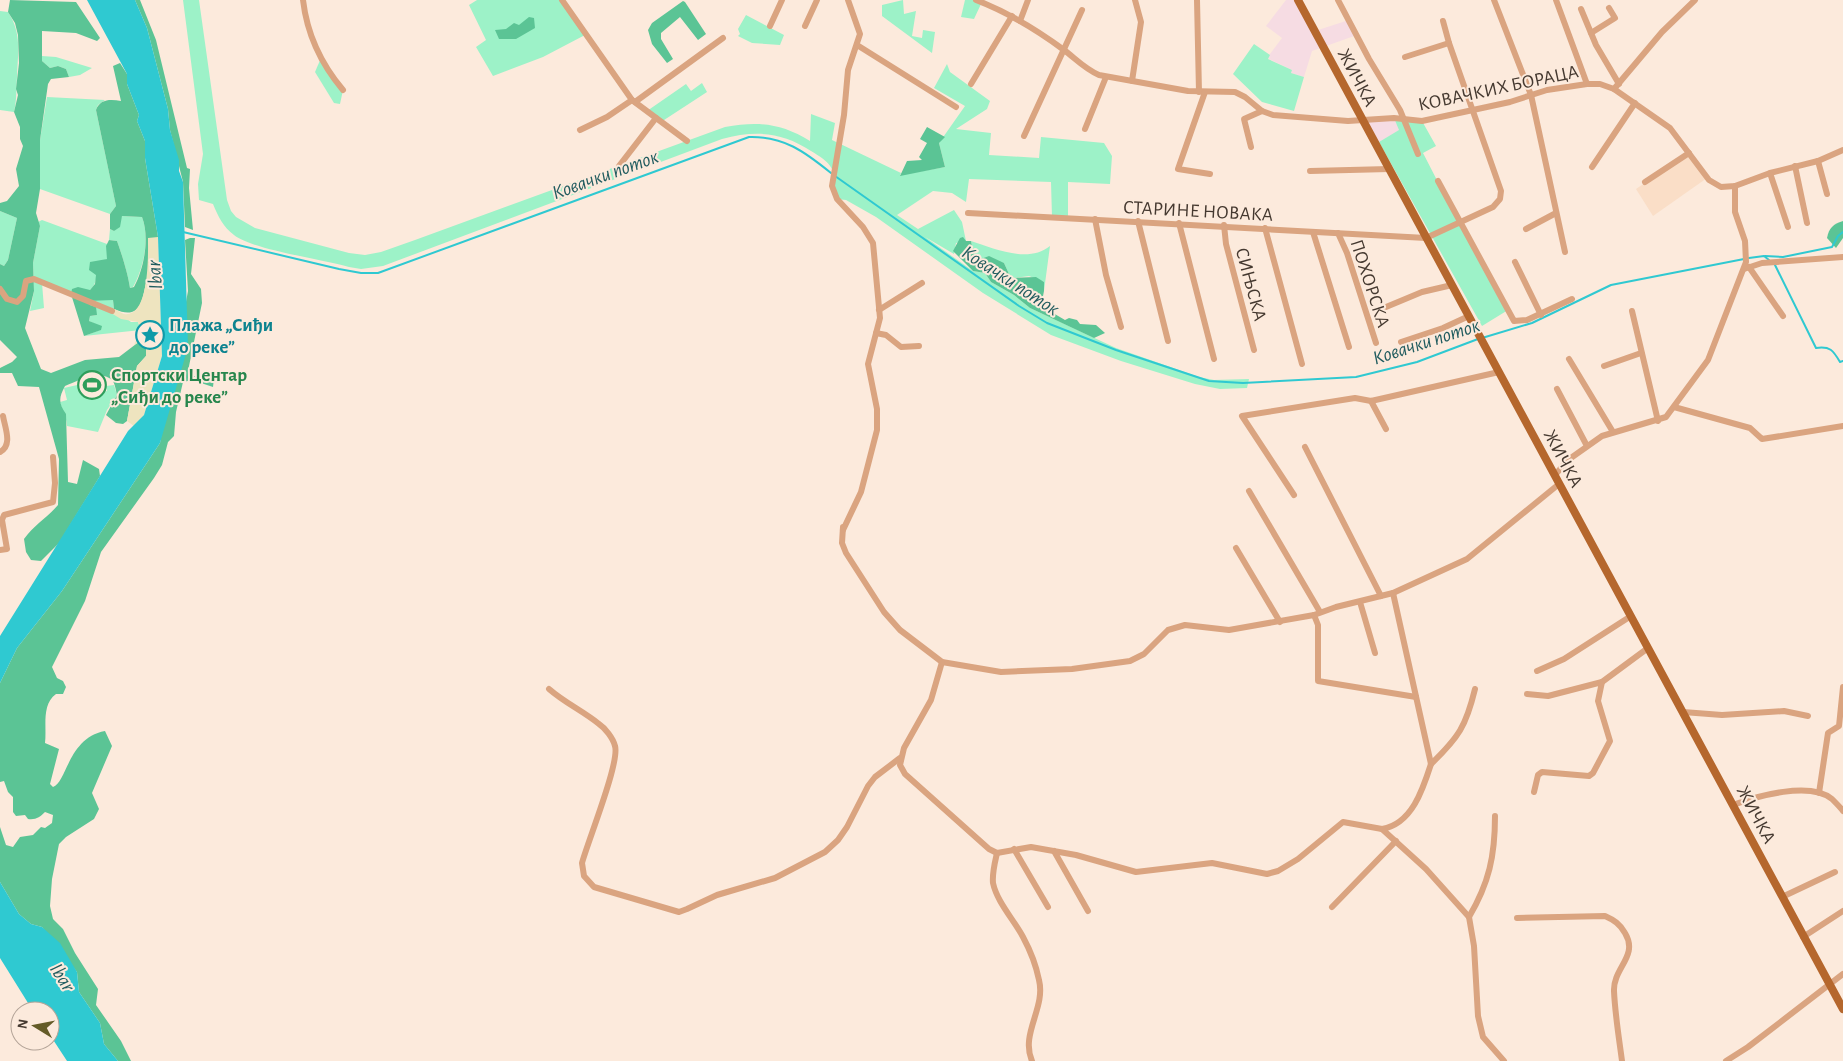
<svg xmlns="http://www.w3.org/2000/svg" width="1843" height="1061" font-family="'Alegreya Sans',sans-serif">
	<style>
		.commercial { fill: #f6dce3 }
		.built { fill: #fadec7 }
		.green { fill: #9df2c8 }
		.forest { fill: #5bc495 }
		.sand { fill: #eee4bf }
		.water { fill: #2fc9d1 }
		.lines { fill: none; stroke-linecap: round; stroke-linejoin: round }
		.stream { stroke: #2fc9d1; stroke-width: 2 }
		.minor { stroke: #daa480; stroke-width: 6 }
		.major { stroke: #b5672d; stroke-width: 8 }
		.labels { text-anchor: middle; stroke-width: 4; stroke-linejoin: round; paint-order: stroke }
		.street-label { font-size: 19px; fill: #453930; stroke: #fceadc }
		.culture-label { font-size: 19px; font-weight: bold; fill: #0d838f; stroke: #fceadc; text-anchor: start }
		.leisure-label { font-size: 19px; font-weight: bold; fill: #27864d; stroke: #fceadc; text-anchor: start }
		.water-label { font-size: 20px; font-style: italic; fill: #215c5f; stroke: #fceadc }
	</style>
	<rect width="100%" height="100%" fill="#fceadc"/>
	<g class="commercial">
		<polygon points="1286,0 1298,0 1315,31 1349,20 1357,35 1312,51 1304,77 1291,73 1292,70 1267,58 1282,38 1266,26"/>
		<polygon points="1394,118 1400,130 1379,142 1366,119"/>
	</g>
	<polygon class="built" points="1689,153 1707,178 1653,216 1636,189"/>
	<g class="green">
		<path d="M183 0H199L227 200 231 211 236 217 255 228 349 253 365 255 381 252 415 240 725 127C758 121 781 123 810 141L811 114 835 123 832 140 901 173 900 175 945 167 939 143 965 106 934 88 947 64 950 72 990 101 987 109 956 129 991 133 989 155 1039 158 1041 137 1104 143 1112 156 1110 184 1068 182V218L1052 217 1051 182 969 179 966 202 952 193 933 191 897 215 918 229 954 210 962 222 966 241 956 243 954 254 925 237 973 271 985 273 991 282 1014 295 1030 308 1116 348 1199 377 1214 380 1249 379 1247 388 1220 389 1195 384 1121 361 1051 335 983 293 876 217 846 200 837 199C831 189 837 178 832 169 827 160 819 156 811 151 782 132 756 130 722 139L383 266 361 269 349 267C322 259 253 250 234 235 223 227 218 216 213 204L199 200 198 184 203 154Z"/>
		<polygon points="477,0 562,0 585,35 543,57 493,76 476,47 486,40 469,5"/>
		<polygon points="903,0 904,14 916,11 912,36 922,38 923,30 935,32 932,53 882,16 882,5"/>
		<polygon points="965,0 973,0 981,4 974,19 961,17"/>
		<path d="M0 11 8 12C22 33 18 53 17 77 16 90 17 99 14 112L0 110Z"/>
		<polygon points="746,15 784,35 780,45 752,43 738,36 740,34 738,29"/>
		<polygon points="1254,44 1270,55 1268,59 1292,70 1291,73 1304,77 1294,111 1262,102 1233,74"/>
		<polygon points="42,56 56,57 92,68 80,75 69,77 66,69 58,66 50,68 42,61"/>
		<polygon points="321,58 343,90 340,104 334,103 315,72"/>
		<polygon points="702,83 707,92 661,122 647,111 686,84 691,91"/>
		<polygon points="47,97 105,100 98,105 96,110 116,206 110,214 40,189 40,140"/>
		<polygon points="1394,118 1422,121 1436,146 1423,153 1459,223 1508,310 1482,326 1379,142 1399,130"/>
		<polygon points="0,211 17,218 8,260 4,266 0,264"/>
		<path d="M122 216 142 217C150 237 144 268 133 287L130 288C128 274 122 255 117 241L109 240 110 229 114 231Z"/>
		<path d="M42 220 107 244V259L101 262C98 269 97 279 94 285 84 303 56 289 42 283L44 308 30 311 34 291 33 263 40 226 38 222Z"/>
		<path d="M971 241C993 248 1028 264 1050 246L1044 291V282L1029 276 1013 278 1009 274 1004 263C996 262 977 262 972 253 971 251 972 245 971 241Z"/>
		<polygon points="92,299 113,300 114,309 131,322 138,322 141,330 84,336 100,330 95,324 89,321 90,316 97,315 87,301"/>
		<path d="M86 383 89 395 107 391 106 386 114 385 117 395 107 410 98 432 67 426C66 413 62 412 60 402L67 400 64 388Z"/>
	</g>
	<g class="forest">
		<path d="M10 0 76 2 100 38 97 41 76 33 42 31V61L50 68 58 66 66 69 69 77 51 79 48 84 40 140V189L36 213 40 226 33 263 34 291 25 328 41 369 51 373 85 360 119 357 140 341 146 343V356L137 366 127 421 123 424 116 423 106 415 117 395C116 391 115 383 112 380 100 369 77 381 65 386 59 397 58 403 66 414L68 482 77 484 83 460 99 469 100 476 59 543 41 561 31 560 26 552 24 539C34 525 47 518 58 505L59 459 39 387 18 386 12 373H0V368L12 362 17 357 0 340V264L4 266 8 260 17 218 0 211V203L7 201 19 186 16 169 23 146 20 139V127L14 112 18 95 16 89 19 63 18 35 15 23 8 12Z"/>
		<polygon points="135,0 140,0 156,40 187,168 190,169 189,188 193,230 185,227 183,182 170,130 168,109 147,28"/>
		<polygon points="683,1 685,2 706,34 698,40 680,17 661,33 661,39 673,59 667,63 652,44 648,30 652,23"/>
		<polygon points="529,17 534,18 535,28 516,39 499,39 495,30 506,29 514,23 519,25"/>
		<path d="M120 63 127 74V84L139 115 137 121 145 141V158L158 237 147 283 146 282C142 304 139 320 114 309L113 300 87 301 90 305 96 307 97 315 90 316 89 321 102 326 101 330 84 336 71 294 72 289 78 287 90 290 95 284 96 275 89 270 90 262 107 259 106 246 109 240 117 241C122 255 128 274 130 288L134 287C144 269 150 237 142 217L122 216 120 227 114 231 110 229V214L116 206 96 110C100 99 110 99 121 101L113 66Z"/>
		<polygon points="927,127 945,137 939,143 945,167 900,176 907,161 922,160 919,157 927,143 920,139"/>
		<path d="M1843 221V238L1836 248 1827 238C1829 228 1833 224 1843 221Z"/>
		<path d="M963 237 966 241H971C973 251 971 254 981 259L989 256 1004 263 1009 274 1013 278 1036 277 1044 282V291L1041 306 1065 320 1069 318 1077 320 1080 324 1096 325 1105 333 1094 338 1030 308 1014 295 991 282 985 273 973 271 953 251 960 238Z"/>
		<path d="M190 238H195L191 274 201 289 202 303 188 371 194 376 214 378 213 387 192 380 183 382 176 412 174 436 168 442 162 465 154 478 101 552 85 601 52 667 57 678 63 681 66 687 63 694H56C41 705 47 727 45 743L59 749 50 784 53 787C67 782 68 738 105 731L112 746 92 793 99 809 94 819 66 837 59 844 52 879 50 906 53 919 63 929 75 953 98 989 96 1005 121 1041 131 1061H118L104 1044 100 1023 79 992 77 972 42 927 31 924 19 914 0 882V827L6 845 13 847 20 837 33 835 41 827 45 828 52 823 53 815 45 812C40 817 36 820 28 819L25 815 16 816 13 812V797L8 792 4 781 0 782V683L17 648 62 591 160 443 188 291 185 240Z"/>
	</g>
	<path class="sand" d="M158 237 162 356 144 415 134 426 127 421 137 366 146 356V343L140 341 134 345 141 330 138 322 121 319 111 313 114 309C117 310 121 313 124 314 150 318 148 254 148 238Z"/>
	<g class="water">
		<polygon points="87,0 135,0 147,28 168,109 170,130 179,160 179,171 183,182 188,347 160,443 62,591 17,648 0,683 0,636 128,431 144,415 162,356 158,237 145,158 145,141 137,121 139,115 127,84 127,74"/>
		<polygon points="0,882 19,914 31,924 42,927 60,943 77,972 79,992 100,1023 104,1044 118,1061 67,1061 50,1035 50,1011 33,1011 0,958"/>
	</g>
	<g class="lines">
		<g class="stream">
			<polyline points="835,176 1019,306 1047,323 1116,350 1209,381 1243,383 1356,377 1417,362 1478,339"/>
			<path d="M183 232 339 269 361 273H378L749 137C784 136 805 152 831 173"/>
			<polyline points="1765,256 1783,257 1832,247 1838,236 1843,232"/>
			<polyline points="1749,258 1764,256 1769,260"/>
			<path d="M1775 265 1816 348C1830 346 1833 350 1840 362L1843 361"/>
			<polyline points="1482,338 1532,323 1611,285 1744,259"/>
		</g>
		<g class="minor">
			<path d="M303 0C307 34 321 64 343 90"/>
			<polyline points="562,0 632,100 687,141"/>
			<path d="M976 0C1007 12 1037 30 1064 50 1076 59 1085 69 1099 75L1188 91 1235 92 1245 97 1262 111 1273 115 1348 121 1394 118 1422 121 1510 102 1547 90 1587 84H1600L1614 89 1670 128 1709 180 1721 187 1735 186 1770 173 1818 161 1843 150"/>
			<polyline points="1197,0 1199,92"/>
			<polyline points="1338,0 1369,59 1400,110 1418,154"/>
			<polyline points="1494,0 1531,95 1565,252"/>
			<polyline points="1556,0 1587,84"/>
			<polyline points="1581,9 1596,45 1619,84"/>
			<polyline points="1020,21 1028,0"/>
			<polyline points="1443,21 1449,43"/>
			<polyline points="770,26 782,0"/>
			<polyline points="805,26 817,0"/>
			<polyline points="1591,33 1615,18 1609,8"/>
			<polyline points="857,45 956,107"/>
			<polyline points="1132,81 1141,22 1135,0"/>
			<polyline points="971,84 1012,16"/>
			<polyline points="1614,89 1662,32 1695,0"/>
			<polyline points="1205,92 1178,169 1210,174"/>
			<polyline points="635,102 723,38"/>
			<polyline points="1085,129 1106,77"/>
			<polyline points="580,130 607,117 632,100"/>
			<polyline points="1024,136 1082,10"/>
			<polyline points="1251,147 1244,119 1262,111"/>
			<polyline points="1818,161 1827,194"/>
			<polyline points="619,166 656,118"/>
			<polyline points="1795,166 1807,223"/>
			<polyline points="1592,167 1635,103"/>
			<polyline points="1310,171 1389,169"/>
			<polyline points="1770,173 1788,227"/>
			<polyline points="1438,181 1514,321 1527,320 1572,299"/>
			<polyline points="1645,182 1689,153"/>
			<polyline points="968,213 1426,238 1493,207 1500,199 1501,191 1449,43 1405,57"/>
			<polyline points="1095,219 1106,275 1121,327"/>
			<polyline points="1138,221 1168,341"/>
			<polyline points="1179,223 1214,359"/>
			<polyline points="1224,225 1226,244 1254,350"/>
			<polyline points="1265,228 1302,364"/>
			<polyline points="1526,229 1556,213"/>
			<polyline points="1313,232 1349,347"/>
			<polyline points="1338,233 1347,253 1376,343"/>
			<polyline points="1515,262 1541,315"/>
			<polyline points="1749,267 1783,316"/>
			<polyline points="1744,269 1762,263 1843,257"/>
			<polyline points="0,289 7,299 17,302 23,296 26,281 34,279 112,311"/>
			<polyline points="1386,307 1422,292 1452,285"/>
			<polyline points="879,310 922,283"/>
			<polyline points="1632,311 1658,421"/>
			<polyline points="876,333 886,335 901,347 919,346"/>
			<polyline points="1401,342 1443,328 1469,316"/>
			<polyline points="1569,359 1613,432"/>
			<polyline points="1604,366 1641,353"/>
			<polyline points="1557,389 1587,446"/>
			<polyline points="1371,401 1386,429"/>
			<polyline points="1674,407 1750,428 1762,439 1843,426"/>
			<polyline points="1305,447 1381,596"/>
			<path d="M0 452C13 445 5 428 3 416"/>
			<polyline points="1555,475 1568,460 1602,436 1666,417 1708,360 1746,262 1745,241 1735,212 1735,186"/>
			<polyline points="1249,491 1320,612"/>
			<polyline points="1294,495 1242,416 1355,398 1371,401 1499,372"/>
			<polyline points="843,527 842,543 846,553 884,612 900,630 942,662 1001,672 1072,669 1130,661 1144,654 1168,630 1185,625 1229,630 1314,615 1336,607 1393,593 1467,559 1559,484"/>
			<polyline points="843,530 861,492 877,430 877,409 868,364 880,318 873,243 863,227 837,199 832,186 844,115 848,70 860,34 848,0"/>
			<polyline points="1236,548 1280,622"/>
			<polyline points="0,550 7,549 2,520 4,515 53,502 55,483 53,457"/>
			<polyline points="1360,602 1375,653"/>
			<polyline points="1314,615 1318,625 1318,681 1416,697"/>
			<polyline points="942,662 931,700 904,748 900,765 905,774 989,849 997,853"/>
			<polyline points="1537,671 1564,659 1631,616"/>
			<path d="M549 689C565 703 583 711 599 724 605 728 613 738 615 746 620 762 588 841 582 863L584 876 594 887 679 912 687 909 717 895 775 878 825 852 838 840 847 827 868 786 875 777 900 758"/>
			<polyline points="1527,694 1548,696 1602,682 1648,648"/>
			<polyline points="1683,712 1722,715 1784,711 1808,716"/>
			<path d="M1431 764C1459 737 1466 726 1475 689"/>
			<polyline points="1534,792 1538,775 1542,772 1589,776 1593,773 1610,741 1598,701 1602,682"/>
			<polyline points="1819,793 1828,733 1839,726 1843,687"/>
			<path d="M1733 805C1757 796 1810 781 1832 799 1836 803 1840 807 1843 811"/>
			<path d="M1382 829C1412 824 1423 789 1431 764L1393 593"/>
			<polyline points="1014,849 1048,907"/>
			<polyline points="1054,851 1088,911"/>
			<polyline points="997,853 1031,847 1076,855 1136,872 1212,863 1267,874 1278,871 1298,859 1343,822 1382,829 1426,869 1469,917 1474,946 1478,1016 1483,1037 1504,1061"/>
			<path d="M997 853C995 862 992 873 993 883 997 902 1014 920 1023 937 1030 950 1036 965 1039 980 1046 1008 1020 1034 1032 1061"/>
			<polyline points="1782,897 1835,872"/>
			<polyline points="1332,907 1396,841"/>
			<path d="M1469 917C1489 883 1495 856 1495 816"/>
			<path d="M1517 918 1605 916C1614 920 1620 924 1625 933 1639 956 1613 968 1614 991 1615 1014 1619 1038 1622 1061"/>
			<polyline points="1803,937 1843,911"/>
			<polyline points="1726,1061 1748,1047 1843,974"/>
		</g>
		<polyline class="major" points="1298,0 1843,1009"/>
	</g>
	<defs>
		<symbol id="sight-ring" viewBox="-11 -11 22 22"><circle r="9.5" fill="#fceadc" stroke="#0f9aa8" stroke-width="1.5"/><path d="M0-6L1.8-2.2L6-1.7L2.9 1.2L3.7 5.4L0 3.3L-3.7 5.4L-2.9 1.2L-6-1.7L-1.8-2.2Z" fill="#0f9aa8"/></symbol>
		<symbol id="stadium-ring" viewBox="-11 -11 22 22"><circle r="9.5" fill="#fceadc" stroke="#2e9e5b" stroke-width="1.5"/><path d="M0-5a6.5 5 0 1 0 0 10a6.5 5 0 1 0 0-10ZM-3.5-1.8h7v3.6h-7Z" fill="#2e9e5b"/></symbol>
	</defs>
	<g fill-rule="evenodd">
		<use href="#sight-ring" x="134" y="319" width="32" height="32"/>
		<use href="#stadium-ring" x="76" y="369" width="32" height="32"/>
	</g>
	<g class="labels">
		<g class="street-label">
			<text transform="translate(1358 77) rotate(62)" y="7">ЖИЧКА</text>
			<text transform="translate(1498 87) rotate(-12)" y="7">КОВАЧКИХ БОРАЦА</text>
			<text transform="translate(1198 210) rotate(3)" y="7">СТАРИНЕ НОВАКА</text>
			<text transform="translate(1371 283) rotate(72)" y="7">ПОХОРСКА</text>
			<text transform="translate(1252 284) rotate(75)" y="7">СИЊСКА</text>
			<text transform="translate(1564 458) rotate(62)" y="7">ЖИЧКА</text>
			<text transform="translate(1757 814) rotate(62)" y="7">ЖИЧКА</text>
		</g>
		<g class="culture-label">
			<text x="169" y="331">Плажа „Сиђи<tspan x="169" dy="22">до реке”</tspan></text>
		</g>
		<g class="leisure-label">
			<text x="111" y="381">Спортски Центар<tspan x="111" dy="22">„Сиђи до реке”</tspan></text>
		</g>
		<g class="water-label">
			<text transform="translate(605 174) rotate(-20)" y="7">Ковачки поток</text>
			<text transform="translate(154 275) rotate(-95)" y="7">Ibar</text>
			<text transform="translate(1011 280) rotate(33)" y="7">Ковачки поток</text>
			<text transform="translate(1426 341) rotate(-18)" y="7">Ковачки поток</text>
			<text transform="translate(63 977) rotate(57)" y="7">Ibar</text>
		</g>
	</g>
	<g transform="translate(35 1026) rotate(280)"><circle r="24" fill="#fceadc" stroke="#b3a397"/>
	<path d="M0-4L9 19L0 12L-9 19Z" fill="#645b27"/>
	<text y="-8" font-size="14" font-weight="bold" text-anchor="middle" fill="#453930">N</text>
	</g>
</svg>
